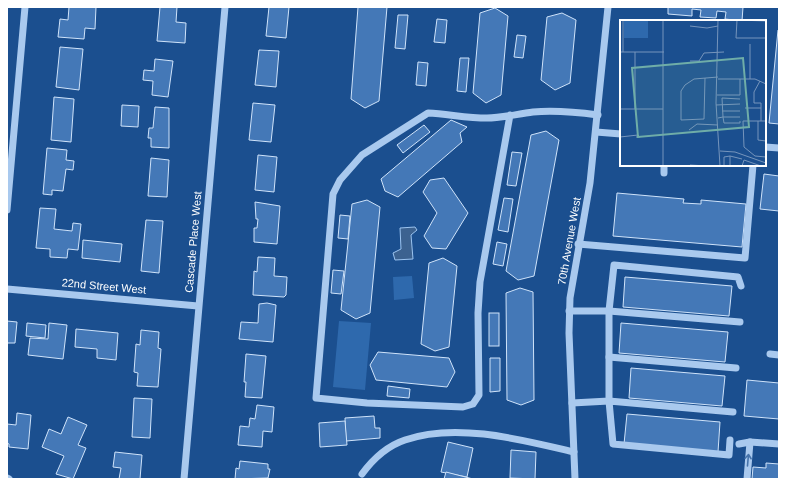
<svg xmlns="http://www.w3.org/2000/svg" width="786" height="486" font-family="Helvetica,sans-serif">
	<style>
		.green { fill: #2e69ad }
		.water { fill: #3c6290; stroke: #9cc4f0 }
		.building { fill: #4478b7; stroke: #cfe3fa }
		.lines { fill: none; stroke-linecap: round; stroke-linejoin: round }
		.minor { stroke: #a9c9ee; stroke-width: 7 }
		.oneway { stroke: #4674ac }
		.labels { text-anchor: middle; stroke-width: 3; stroke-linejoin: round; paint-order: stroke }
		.street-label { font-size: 11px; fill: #fff; stroke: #1b4f8f }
		.inset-road { fill: none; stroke: #7695bc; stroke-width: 1 }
		.view { fill: #6fada8; fill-opacity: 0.15; stroke: #6fada8; stroke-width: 2 }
		.inset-edge { fill: none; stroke: #fff; stroke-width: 2 }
	</style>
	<rect width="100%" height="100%" fill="#1b4f8f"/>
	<g class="green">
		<polygon points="412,276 414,298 394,300 393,277"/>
		<polygon points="339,321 371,323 365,390 333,387"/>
	</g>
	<polygon class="water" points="415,227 417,230 411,235 413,259 395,260 393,253 401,249 400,228"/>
	<g class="building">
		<polygon points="69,7 96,7 95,29 85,28 84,39 58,37 60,19 68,20"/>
		<polygon points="160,7 177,7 176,22 186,23 185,43 157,41"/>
		<polygon points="269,7 289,7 286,38 266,36"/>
		<polygon points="358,7 387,7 379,101 365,108 351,99"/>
		<polygon points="668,7 743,7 742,21 725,19 726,12 717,11 716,18 700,17 701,10 692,9 692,16 668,14"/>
		<polygon points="495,8 508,16 501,95 486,103 473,93 480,13"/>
		<polygon points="562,13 576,20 570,83 555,90 541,80 547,17"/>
		<polygon points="398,15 408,15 405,49 395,48"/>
		<polygon points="437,19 447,20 445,43 434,42"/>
		<polygon points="778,30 779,30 779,124 769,123"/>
		<polygon points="517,35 526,36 523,58 514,57"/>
		<polygon points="60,47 83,49 79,90 56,87"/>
		<polygon points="259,50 279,51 276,87 255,85"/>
		<polygon points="460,58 469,58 466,92 457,91"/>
		<polygon points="155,59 173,61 168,97 152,95 153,81 143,80 144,70 154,71"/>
		<polygon points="418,62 428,63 426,86 416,85"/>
		<polygon points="54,97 74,99 71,142 51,140"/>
		<polygon points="253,103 275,105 271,142 249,140"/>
		<polygon points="122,105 139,106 138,127 121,126"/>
		<polygon points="155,107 169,108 169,148 151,147 151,138 148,138 149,128 153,128"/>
		<polygon points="451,120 467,127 460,133 462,142 398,197 385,191 381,179"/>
		<polygon points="424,125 430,132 403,153 397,145"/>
		<polygon points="546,131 559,140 534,276 518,280 506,271 531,135"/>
		<polygon points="47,148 67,150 66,160 74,161 73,170 66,169 63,191 52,190 52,195 43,194"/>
		<polygon points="512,152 522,153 516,186 507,185"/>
		<polygon points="258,155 277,157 274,192 255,190"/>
		<polygon points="151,158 169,160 167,197 148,196"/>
		<polygon points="764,174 779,176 779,211 760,209"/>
		<polygon points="444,178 468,213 446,249 432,248 424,236 437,213 423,192 430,180"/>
		<polygon points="617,193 684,199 683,203 701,204 701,200 746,204 742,247 613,236"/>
		<polygon points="504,198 513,199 508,232 498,230"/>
		<polygon points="367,200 380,207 370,313 356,319 341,310 352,204"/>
		<polygon points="255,202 280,206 277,244 254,242 254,228 257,228 258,219 256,219"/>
		<polygon points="40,208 56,209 54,229 72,231 73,223 81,224 78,250 68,249 67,258 50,257 50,249 36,248"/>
		<polygon points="340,215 350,216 348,239 338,238"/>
		<polygon points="146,220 163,221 159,273 141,271"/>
		<polygon points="83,240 122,244 120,262 82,258"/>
		<polygon points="497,242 507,244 503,266 493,264"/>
		<polygon points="258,257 275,258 274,276 287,277 286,295 284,297 253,295 254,271 257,272"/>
		<polygon points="443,258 457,266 449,347 435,351 421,344 429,263"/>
		<polygon points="333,270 344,271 341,294 331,293"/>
		<polygon points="625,277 732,286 729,316 623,307"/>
		<polygon points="520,288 533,292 534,400 521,405 507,400 506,293"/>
		<polygon points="267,303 276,305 273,342 239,339 241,322 258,323 259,304"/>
		<rect x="489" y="313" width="10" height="33"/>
		<polygon points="7,321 17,322 15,343 7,343"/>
		<polygon points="27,323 46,325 45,338 26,336"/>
		<polygon points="49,323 67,325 63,359 28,355 30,338 48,339"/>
		<polygon points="621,323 728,332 725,362 619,353"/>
		<polygon points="76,329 118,333 116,360 97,358 97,349 75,347"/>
		<polygon points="141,330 159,332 158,348 161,349 158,387 137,386 138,373 134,372 136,344 140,345"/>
		<polygon points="378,352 449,358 455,372 447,387 376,380 370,365"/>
		<polygon points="246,354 266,356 262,398 245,397 246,382 244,382"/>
		<polygon points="490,358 500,358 500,391 490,392"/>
		<polygon points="631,368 725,376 722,406 629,398"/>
		<polygon points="747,380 779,383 779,419 744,416"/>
		<polygon points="388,386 410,389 409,398 387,396"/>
		<polygon points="134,398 152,399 150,438 132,437"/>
		<polygon points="257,405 274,407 272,432 263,431 262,447 238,445 240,426 249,427 250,418 255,419"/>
		<polygon points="17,413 31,415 28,449 9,447 9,444 7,443 7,424 16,425"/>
		<polygon points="627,414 720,422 718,452 624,444"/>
		<polygon points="374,416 375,428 380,428 380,438 346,441 345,418"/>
		<polygon points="68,417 87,425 78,445 86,448 73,479 56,474 64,456 42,447 49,429 61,434"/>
		<polygon points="345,421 347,445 320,447 319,423"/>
		<polygon points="448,442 473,448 467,477 441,472"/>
		<polygon points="511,450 536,452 535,479 510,478"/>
		<polygon points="115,452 142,455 140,479 119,479 121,468 113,467"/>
		<polygon points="240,461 268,464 268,469 270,469 268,478 235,479 236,468 239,469"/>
		<polygon points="766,463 779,464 779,479 752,479 753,467 766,468"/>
		<polygon points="446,472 473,479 444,479"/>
	</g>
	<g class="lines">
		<g class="minor">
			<path d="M510 115 480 282 478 313 479 395 473 404 463 407 367 403 316 398 333 194 340 180 362 155 428 113C448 114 467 118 487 118 502 118 517 114 533 112 555 110 576 112 598 115"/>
			<polyline points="596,132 621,134"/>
			<polyline points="765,147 779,148"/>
			<polyline points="664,173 664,165"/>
			<polyline points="7,210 25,7"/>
			<polyline points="578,244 745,258 753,165"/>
			<polyline points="7,289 198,306"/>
			<polyline points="569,311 609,311 740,322"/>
			<polyline points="770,354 779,355"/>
			<polyline points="609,357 736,368"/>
			<polyline points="572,403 609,401 609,311 614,265 738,277 741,286"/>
			<polyline points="730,440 729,455 613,444 609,401 733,412"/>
			<polyline points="739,444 750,442 779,444"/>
			<path d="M362 474C373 459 387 446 405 440 456 422 523 440 574 452"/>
			<polyline points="7,478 9,479"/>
			<polyline points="184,479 225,7"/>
			<polyline points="575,479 569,333 570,298 590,183 608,7"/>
			<polyline points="747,479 750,442"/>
		</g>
	</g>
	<defs><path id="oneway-shaft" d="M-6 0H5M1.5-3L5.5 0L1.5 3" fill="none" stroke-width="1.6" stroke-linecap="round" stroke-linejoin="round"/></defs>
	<use class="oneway" href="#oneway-shaft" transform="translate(748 460) rotate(-85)"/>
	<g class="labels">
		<g class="street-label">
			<text transform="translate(569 241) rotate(-80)" y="4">70th Avenue West</text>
			<text transform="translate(193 242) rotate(-85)" y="4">Cascade Place West</text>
			<text transform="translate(104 286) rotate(5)" y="4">22nd Street West</text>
		</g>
	</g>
	<g transform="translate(620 20)">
		<rect width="146" height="146" fill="#1b4f8f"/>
		<path d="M4 0H28V18H4Z" fill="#2e69ad"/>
		<path class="inset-road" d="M3 0V32M98 0 96 83 100 146M117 0 116 18H146M117 0 146 1M70 6 87 8 98 6M0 32H44M70 41H79L84 33 104 32M85 58 84 99 61 100V71L65 65 74 59 98 57M98 59H135L146 64M130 59V24M140 61 134 72V83H141V101M97 75H120V59M96 85 120 84M125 88H141M0 89H43M15 89V32M102 91H120M120 97H103L104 103H120V101M98 98 103 97 102 78 120 79M123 101 124 127 135 136 146 137M123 101H146M138 101V120L146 121M69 110 77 104 98 105M0 117 18 115 20 117H16M100 131 115 132 146 143M70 145 87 146M43 146V0M104 146V137L110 136M110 146V136L122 139M122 146 124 140 141 146"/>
		<path class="view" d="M123 38 129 107 18 117 12 48Z"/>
		<rect width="146" height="146" class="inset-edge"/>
	</g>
	<rect width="786" height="486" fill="none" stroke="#ffffff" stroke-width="16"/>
</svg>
